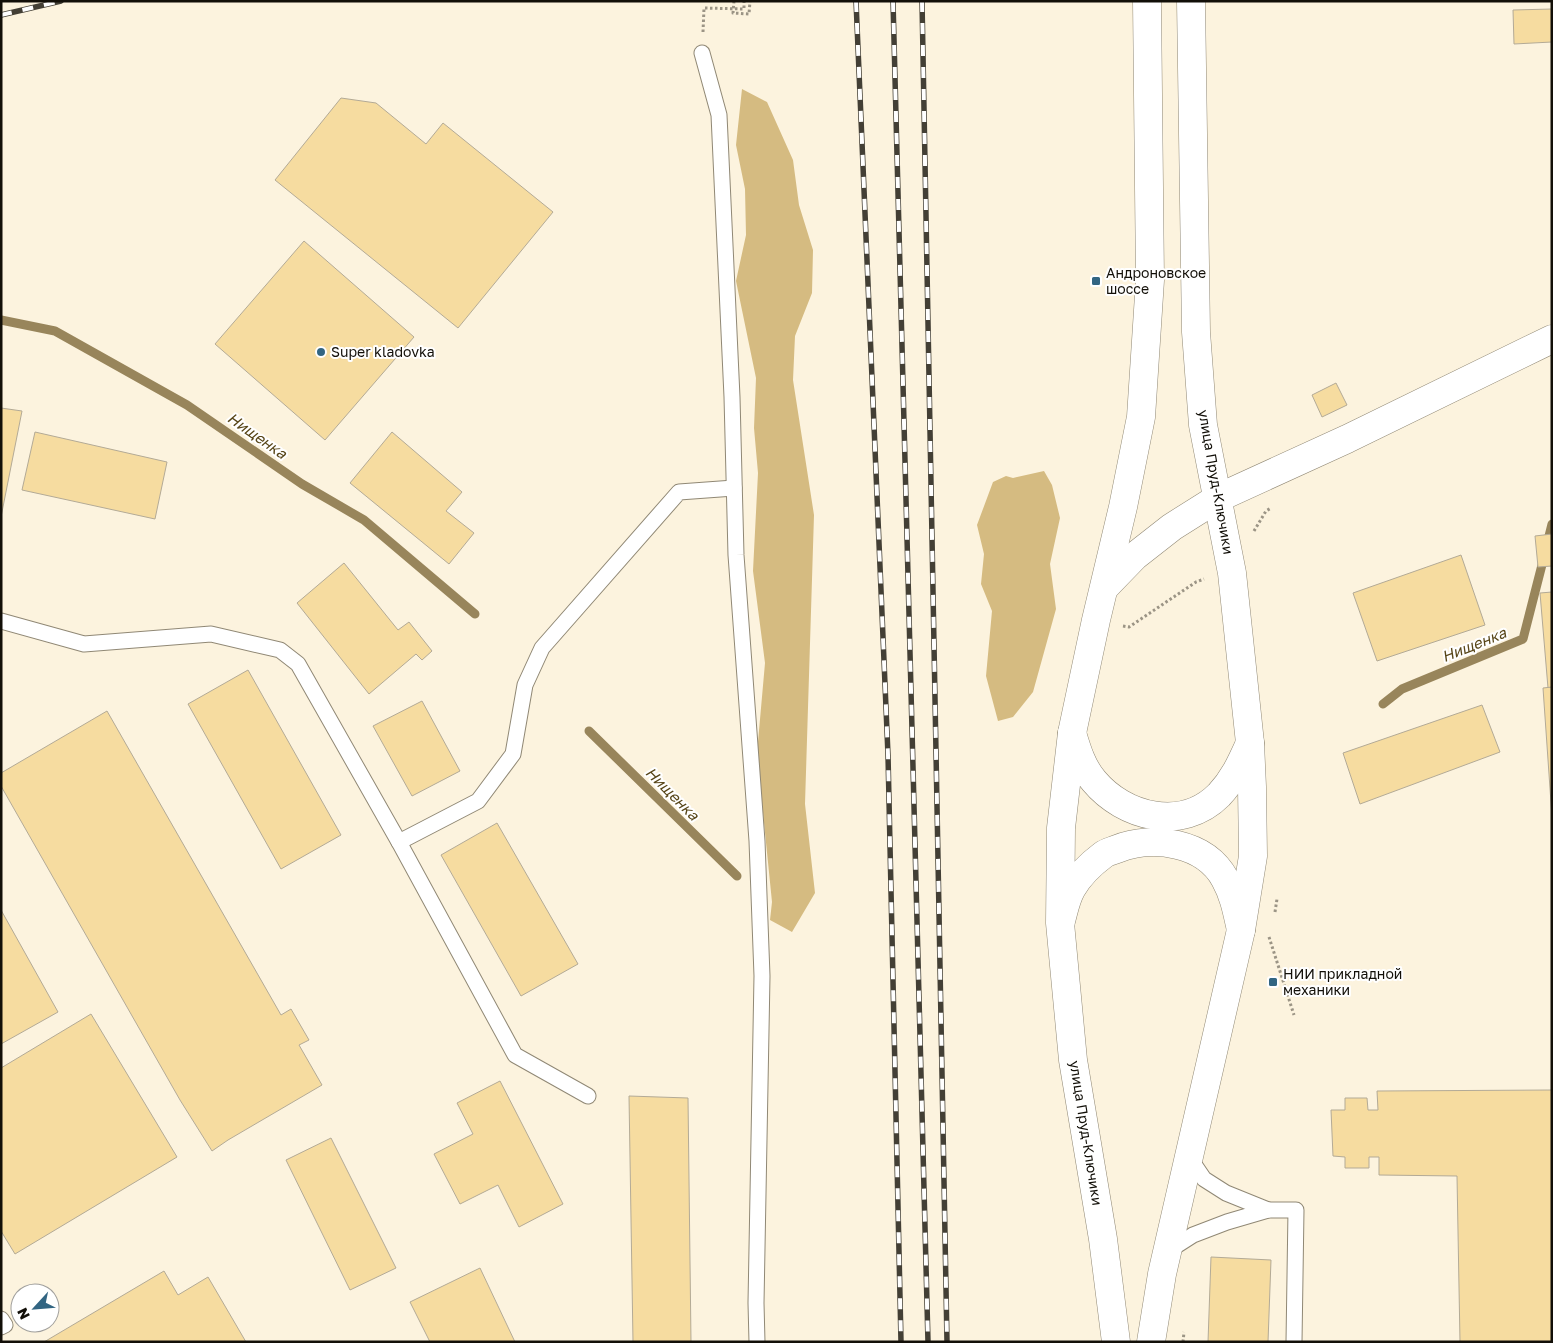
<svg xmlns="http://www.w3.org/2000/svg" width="1553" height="1343" font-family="'Golos Text',sans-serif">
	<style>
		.forest { fill: #d5bb81 }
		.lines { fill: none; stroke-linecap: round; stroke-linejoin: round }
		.stream { stroke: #98855b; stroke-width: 9 }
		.building { fill: #f6dca0; stroke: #b3aa96 }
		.service-casing { stroke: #908875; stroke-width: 17 }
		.minor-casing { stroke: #908875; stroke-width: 29 }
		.tertiary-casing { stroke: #908875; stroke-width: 29 }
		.path { stroke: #9b9485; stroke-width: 3; stroke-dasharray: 2.5 2.5; stroke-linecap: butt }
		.service { stroke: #fff; stroke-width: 15 }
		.minor { stroke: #fff; stroke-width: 28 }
		.tertiary { stroke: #fff; stroke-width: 28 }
		.rail-casing { stroke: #433f35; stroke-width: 5.5 }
		.rail { stroke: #fff; stroke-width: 4; stroke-dasharray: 11; stroke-linecap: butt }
		.poi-dot { fill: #326582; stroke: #fff; stroke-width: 2 }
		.labels { text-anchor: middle; stroke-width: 4; stroke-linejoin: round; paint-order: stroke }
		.poi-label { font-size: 14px; fill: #120f08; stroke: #fff; text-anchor: start }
		.street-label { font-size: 14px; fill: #120f08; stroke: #fff }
		.water-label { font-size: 15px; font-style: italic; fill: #574517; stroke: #fff }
	</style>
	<rect width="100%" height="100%" fill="#fcf3de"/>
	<g class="forest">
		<polygon points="742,89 767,102 793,160 799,205 813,250 812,293 795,336 793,380 814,515 805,804 815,893 792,932 770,920 772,902 757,753 765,663 753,571 758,473 754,428 756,378 736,281 746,235 745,189 736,145"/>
		<polygon points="1044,471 1052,485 1060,518 1050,564 1056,609 1033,692 1013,717 998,721 986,676 992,611 981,584 984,554 977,525 993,482 1006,476 1013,478"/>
	</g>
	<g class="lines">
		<g class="stream">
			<polyline points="1,320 55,331 187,405 302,484 364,520 475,614"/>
			<polyline points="1547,544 1552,524"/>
			<polyline points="1383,704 1402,689 1523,639 1544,557"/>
			<polyline points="589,731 737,876"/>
		</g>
	</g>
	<g class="building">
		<polygon points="1552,9 1552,42 1514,44 1513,10"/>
		<polygon points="341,98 376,103 426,144 443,123 553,212 458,328 275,180"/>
		<polygon points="304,241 414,337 325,440 215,344"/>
		<polygon points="1336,383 1347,405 1322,417 1312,395"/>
		<polygon points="1,408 22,411 1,517"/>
		<polygon points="35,432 167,462 155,519 22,490"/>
		<polygon points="392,432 462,492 446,511 474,533 449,564 350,483"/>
		<polygon points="1552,534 1552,566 1538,567 1535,536"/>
		<polygon points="1461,555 1485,625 1377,661 1353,593"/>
		<polygon points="344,563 398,630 409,622 432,651 422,660 416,654 369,694 297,603"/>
		<polygon points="1552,592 1552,687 1548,688 1540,593"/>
		<polygon points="248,670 341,835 281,869 188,704"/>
		<polygon points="1552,687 1552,817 1543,688"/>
		<polygon points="422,701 460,771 412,796 373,726"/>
		<polygon points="1482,705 1500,752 1360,804 1343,753"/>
		<polygon points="107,711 281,1015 291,1009 309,1040 299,1045 322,1085 228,1140 212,1151 180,1100 1,786 1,773"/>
		<polygon points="497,823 578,964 521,996 441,855"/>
		<polygon points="1,910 58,1012 1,1044"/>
		<polygon points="91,1014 177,1157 15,1254 1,1231 1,1068"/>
		<polygon points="500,1081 563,1204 519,1227 498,1185 460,1204 434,1154 473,1134 457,1103"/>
		<polygon points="1552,1090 1552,1342 1460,1342 1457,1176 1379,1175 1379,1157 1369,1157 1369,1168 1345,1168 1345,1157 1333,1156 1331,1110 1345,1110 1345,1098 1367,1098 1368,1110 1378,1110 1377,1091"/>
		<polygon points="629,1096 688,1098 691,1342 633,1342"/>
		<polygon points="331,1138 396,1268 350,1290 286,1160"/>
		<polygon points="1211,1257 1271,1260 1268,1342 1208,1342"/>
		<polygon points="480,1268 515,1342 430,1342 410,1302"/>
		<polygon points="164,1271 178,1295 208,1277 246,1342 44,1342"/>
	</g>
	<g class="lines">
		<defs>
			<g id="service">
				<polyline points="702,53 719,115 732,397 736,555 757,841 762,976 756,1303 757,1342"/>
				<polyline points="1,621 84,644 211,634 280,650 298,664 399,842 478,801 513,754 525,685 542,648 679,492 734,488"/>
				<polyline points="399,842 515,1055 588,1096"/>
				<polyline points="1189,1157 1204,1179 1226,1193 1268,1210"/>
				<polyline points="1168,1251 1193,1235 1227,1222 1268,1210 1296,1210 1294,1342"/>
				<polyline points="1,1319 5,1325 1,1327"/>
			</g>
			<g id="minor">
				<path d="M1072 733C1077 750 1082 767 1094 781 1124 817 1182 832 1219 795 1234 779 1241 763 1250 743"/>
				<path d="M1061 921C1064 910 1066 898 1072 888 1079 876 1091 864 1103 855 1107 852 1112 851 1117 849 1153 835 1205 842 1225 879 1234 895 1237 912 1241 930"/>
			</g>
			<g id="tertiary">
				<polyline points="1105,587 1135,556 1172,527 1218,498 1347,439 1552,339"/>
				<polyline points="1116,1342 1103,1239 1073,1060 1060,923 1061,828 1072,733 1096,620 1123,507 1141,417 1150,280 1147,1"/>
				<polyline points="1151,1342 1162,1274 1241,930 1253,856 1252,787 1250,743 1232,573 1203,425 1196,332 1191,1"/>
			</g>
		</defs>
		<use href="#service" class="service-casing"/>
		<use href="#minor" class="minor-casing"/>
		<use href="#tertiary" class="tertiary-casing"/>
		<g class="path">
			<polyline points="734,1 733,13 749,14 750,1"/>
			<polyline points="703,32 704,8 744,9 744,1"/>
			<polyline points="1254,531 1266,511 1271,508"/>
			<polyline points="1123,626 1129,627 1196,582 1204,579"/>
			<polyline points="1275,912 1277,899"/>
			<polyline points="1269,937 1294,1015"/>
			<polyline points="1183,1342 1184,1332"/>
		</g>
		<use href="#service" class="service"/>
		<use href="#minor" class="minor"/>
		<use href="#tertiary" class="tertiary"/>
		<defs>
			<g id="rail">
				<polyline points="856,1 888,755 901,1342"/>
				<polyline points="893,1 928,1342"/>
				<polyline points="922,1 947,1342"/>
				<polyline points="1,15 61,1"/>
			</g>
		</defs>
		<use href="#rail" class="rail-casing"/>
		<use href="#rail" class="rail"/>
	</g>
	<g class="poi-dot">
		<rect x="1091" y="276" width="10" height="10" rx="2.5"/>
		<circle cx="321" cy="352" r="5"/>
		<rect x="1268" y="977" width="10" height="10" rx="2.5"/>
	</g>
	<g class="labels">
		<g class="poi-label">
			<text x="1106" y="278">Андроновское<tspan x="1106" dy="16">шоссе</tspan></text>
			<text x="331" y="357">Super kladovka</text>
			<text x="1283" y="979">НИИ прикладной<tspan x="1283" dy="16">механики</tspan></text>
		</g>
		<g class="street-label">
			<text transform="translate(1216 482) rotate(80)" y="5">улица Пруд-Ключики</text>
			<text transform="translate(1086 1133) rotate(81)" y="5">улица Пруд-Ключики</text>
		</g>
		<g class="water-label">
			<text transform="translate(257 436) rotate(35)" y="5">Нищенка</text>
			<text transform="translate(1474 645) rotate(-22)" y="5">Нищенка</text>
			<text transform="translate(672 794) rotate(45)" y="5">Нищенка</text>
		</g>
	</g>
	<rect width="1553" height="1343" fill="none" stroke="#120f08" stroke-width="5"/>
	<g transform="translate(35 1308) rotate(244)"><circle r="24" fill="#ffffff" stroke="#a09f9c"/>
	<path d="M0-4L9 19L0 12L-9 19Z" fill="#326582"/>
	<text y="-8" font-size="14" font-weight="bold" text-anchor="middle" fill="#120f08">N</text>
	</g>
</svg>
